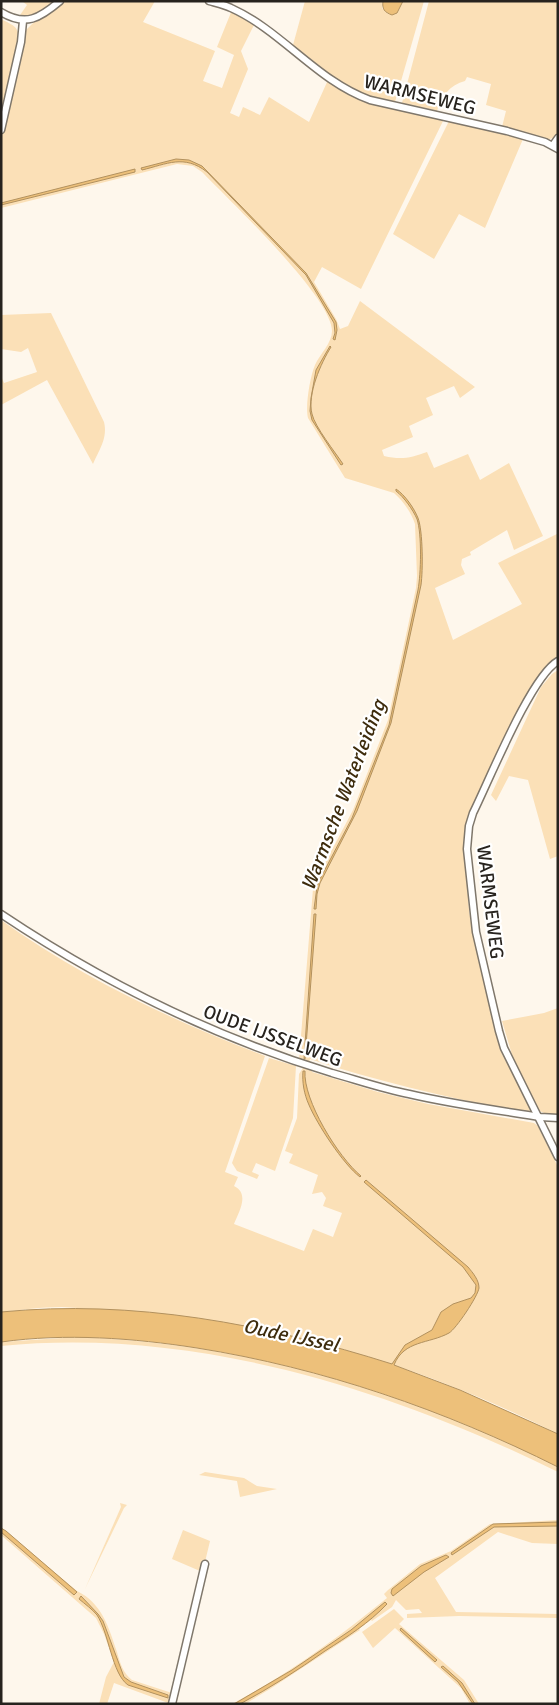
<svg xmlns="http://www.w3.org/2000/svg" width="559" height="1705" font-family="Signika,sans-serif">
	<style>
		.green { fill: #fbe0b7 }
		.water { fill: #edc07a; stroke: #b2915e }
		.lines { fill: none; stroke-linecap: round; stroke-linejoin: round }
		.street-casing { stroke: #7f776b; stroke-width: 9 }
		.street { stroke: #fff; stroke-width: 6 }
		.labels { text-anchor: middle; stroke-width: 4.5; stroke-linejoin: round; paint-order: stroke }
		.street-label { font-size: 19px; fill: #27231e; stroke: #fff }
		.water-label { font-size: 20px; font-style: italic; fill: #3e2c0d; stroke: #fff }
	</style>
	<rect width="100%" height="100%" fill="#fef7ec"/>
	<g class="green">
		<path d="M22 1H56C45 10 33 17 18 18L27 5Z"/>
		<path d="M65 1H155L143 22 215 51 203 81 222 88 234 55 217 47 232 10 255 23 241 51 248 69 230 113 239 117 243 107 260 115 269 97 309 122 328 80 348 93 444 119 361 289 322 267 314 282 336 319 340 329 348 326 360 301 475 387 460 398 454 386 426 398 433 415 409 426 413 437 382 450 384 456C401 460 411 458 427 452L434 468 468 454 480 480 509 463 543 536 514 550 507 530 470 552 471 555 462 559 461 565 465 574 435 588 453 640 522 604 498 563 557 534 558 660 548 665 543 671 466 825 464 841 469 910 473 936 495 1030 502 1054 531 1109 529 1112H521C450 1098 379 1082 310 1059L309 1063 299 1060 313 889 315 882 353 810 388 720 416 588 417 576 415 524C411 512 403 501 394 493L345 478 308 418C305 406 310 377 315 365 320 354 332 343 332 331 332 297 229 200 202 172L193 166 177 164 1 208V140L26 30 33 23Z"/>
		<path d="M305 1H383L382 8 388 14 397 13 403 1H424L395 102C379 99 364 96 350 88 329 76 312 59 293 45Z"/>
		<path d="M429 1H558V132L555 137 547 140 502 127 506 111 486 105 491 84 467 77 465 81C450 85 441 96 437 111L402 103Z"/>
		<path d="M1 19C14 26 19 26 19 41L1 117Z"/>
		<polygon points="449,121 495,130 523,139 485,228 459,214 434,259 393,234"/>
		<path d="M51 313 104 422C108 438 99 450 93 464L47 380 1 405V376L4 383 37 372 28 348 21 352 1 349V315Z"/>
		<polygon points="558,670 558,856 550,859 528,780 509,776 496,801 491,795 541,687 552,674"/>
		<path d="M1 920C82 978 173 1021 265 1056L225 1172 238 1177 234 1186C250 1194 239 1211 234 1224L304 1251 313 1229 333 1237 342 1213 323 1206 326 1198 322 1192 312 1194 318 1175 289 1163 293 1154 285 1151 297 1118 299 1074 303 1068 312 1070V1072L378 1092 428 1104 534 1123 538 1126 558 1167V1434C423 1366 277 1321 126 1311 105 1310 83 1308 62 1307 41 1307 21 1310 1 1312Z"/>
		<polygon points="558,1008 558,1115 546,1114 540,1111 513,1058 502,1021 544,1013"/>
		<polygon points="269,1058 296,1066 293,1118 275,1171 256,1163 252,1172 259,1175 257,1179 237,1171 232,1163"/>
		<path d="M77 1337C246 1343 408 1392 558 1467V1472C388 1388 192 1327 1 1346V1342Z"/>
		<polygon points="205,1472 244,1478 257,1486 277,1489 240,1497 237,1481 199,1475"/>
		<polygon points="120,1503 127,1505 124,1508 85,1589 121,1507"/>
		<path d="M558 1520V1544L532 1543 498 1532 435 1578 456 1612 558 1614V1618L459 1616 407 1618V1614L422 1613 419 1609 406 1610 396 1600 392 1607 372 1621 371 1620 359 1629 360 1630 270 1689 245 1704H232C288 1674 338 1638 387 1598L384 1594 388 1590 420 1564 451 1551 490 1524Z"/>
		<path d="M1 1527 77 1591C102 1603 109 1628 117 1652 120 1663 123 1673 132 1680L172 1693 200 1571 172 1559 183 1530 210 1541 171 1704 114 1683 107 1704H99L106 1677 114 1662 104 1634 96 1618 1 1535Z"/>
		<polygon points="394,1609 404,1619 399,1624 464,1680 479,1704 470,1704 461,1688 395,1628 373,1648 362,1632"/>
	</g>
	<g class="water">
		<path d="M383 1H403L397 13 392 15C384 12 382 9 383 1Z"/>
		<path d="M176 159 189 160 202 166 306 273 336 322 337 330 335 340 333 339 335 333 334 323 306 275 207 172C184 154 167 164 142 170L141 168Z"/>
		<polygon points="135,169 135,172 1,205 1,203"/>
		<path d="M330 346 331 347C321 363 307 394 312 414 315 427 335 452 343 464L341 465 312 420 310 411 311 398 316 370Z"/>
		<path d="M396 489C405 495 414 508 418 518 423 531 423 571 421 585L391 723 357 811 320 883 317 894 316 909H314L317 887 319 881 352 818 389 725 418 590C421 574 422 534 417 519 413 510 404 497 396 491Z"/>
		<polygon points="314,914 316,914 305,1059 304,1059"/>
		<path d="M303 1071H305C303 1100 338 1157 361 1176L360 1177C343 1164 317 1124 309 1105 304 1094 302 1082 303 1071Z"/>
		<path d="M366 1180 468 1267C473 1273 479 1280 479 1288 478 1296 456 1329 449 1333 429 1344 404 1340 394 1365L460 1390 558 1434V1467C444 1410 323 1368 197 1348 133 1338 66 1333 1 1342V1312C133 1299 266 1324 392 1364L405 1345 432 1330 441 1312 453 1304 471 1298 475 1293 476 1285 463 1267 364 1182Z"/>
		<polygon points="558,1522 558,1526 494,1527 452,1555 451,1553 493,1524"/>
		<polygon points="1,1528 6,1531 77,1592 74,1595 1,1532"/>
		<polygon points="446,1555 449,1557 424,1572 393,1596 391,1593 392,1589 421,1566"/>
		<path d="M81 1596 98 1614 103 1621 124 1677 131 1682 168 1695V1698L128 1685C112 1674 109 1633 97 1615 92 1609 85 1604 79 1599Z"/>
		<path d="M385 1602 387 1604C369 1623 347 1637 325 1651 298 1670 270 1688 240 1704H234L292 1670 351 1630Z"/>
		<polygon points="401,1628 437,1660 435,1662 400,1630"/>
		<polygon points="443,1666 462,1683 475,1704 473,1704 458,1682 441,1667"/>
	</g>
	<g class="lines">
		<defs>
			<g id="street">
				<path d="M209 1C216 3 225 5 231 8 282 31 317 81 370 100L507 131 545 142 558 149"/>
				<path d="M1 12C26 27 40 18 60 1"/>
				<polyline points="1,130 21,42 23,21"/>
				<polyline points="553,145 558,138"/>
				<path d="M558 661C531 676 489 781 473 813L469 826 467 849 476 932 499 1031 504 1048 558 1157"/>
				<path d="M1 914C104 983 214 1037 332 1073 357 1080 383 1089 409 1094 452 1104 496 1110 540 1117L558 1118"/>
				<polyline points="172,1704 205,1564"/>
			</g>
		</defs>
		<use href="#street" class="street-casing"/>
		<use href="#street" class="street"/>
	</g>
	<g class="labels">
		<g class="street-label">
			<text transform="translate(420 94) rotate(14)" y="7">WARMSEWEG</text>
			<text transform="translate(491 902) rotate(83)" y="7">WARMSEWEG</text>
			<text transform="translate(273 1035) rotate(20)" y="7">OUDE IJSSELWEG</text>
		</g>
		<g class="water-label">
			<text transform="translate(343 795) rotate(-69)" y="7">Warmsche Waterleiding</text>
			<text transform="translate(291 1335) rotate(12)" y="7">Oude IJssel</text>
		</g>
	</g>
	<rect width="559" height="1705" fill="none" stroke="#27231e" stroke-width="5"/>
</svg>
